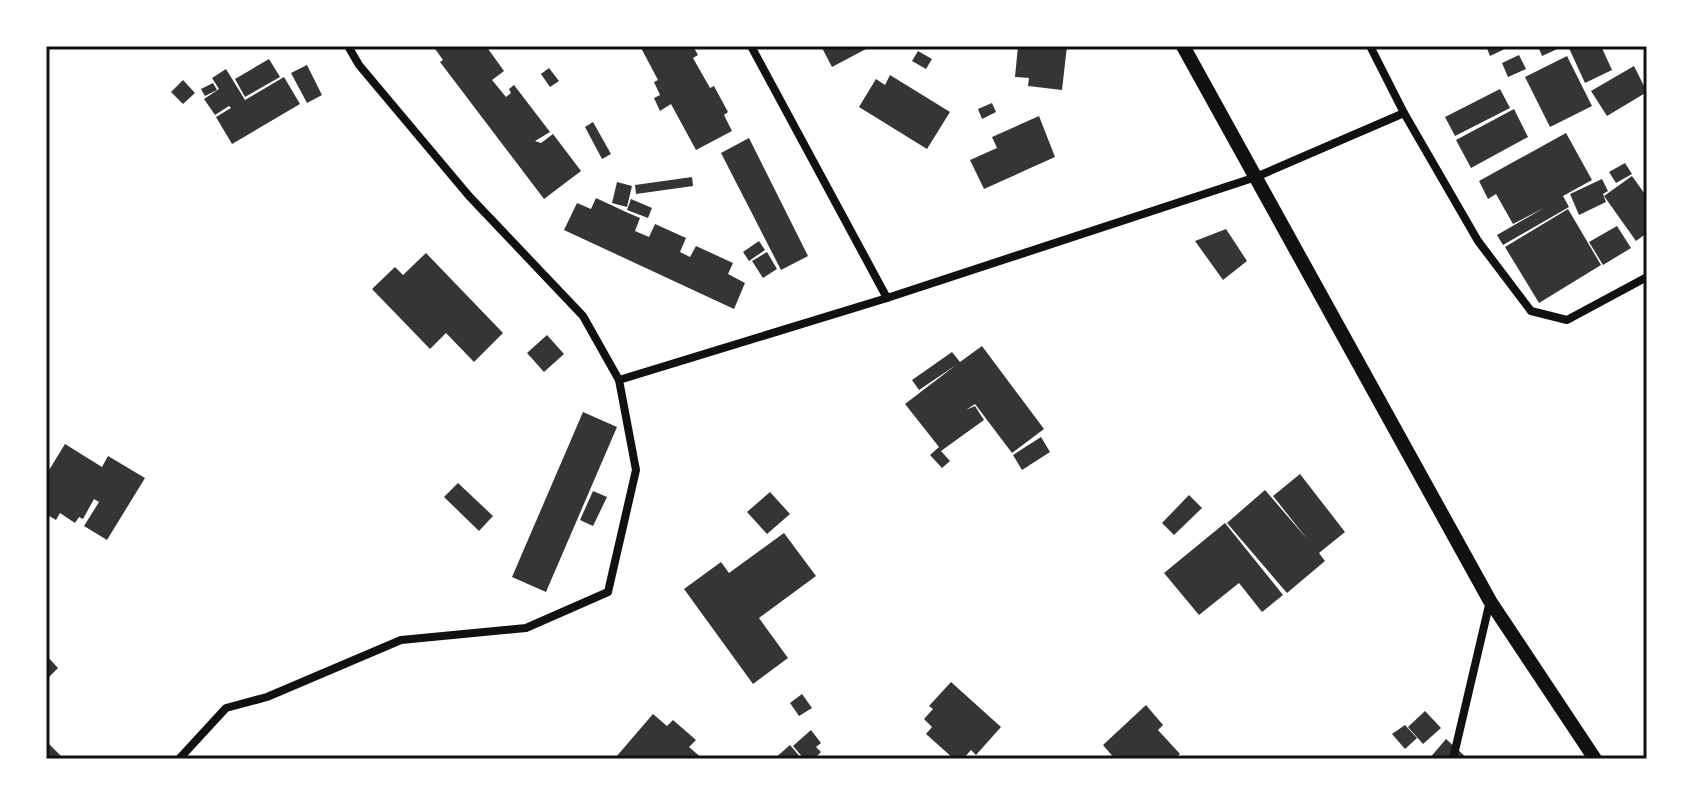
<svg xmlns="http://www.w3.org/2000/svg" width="1693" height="805" font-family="'Varela Round',sans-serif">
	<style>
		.building { fill: #353535 }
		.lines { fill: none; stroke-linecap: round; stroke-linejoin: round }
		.minor { stroke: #111; stroke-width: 8 }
		.tertiary { stroke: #111; stroke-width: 14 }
		.neatline { fill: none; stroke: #111; stroke-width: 3 }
	</style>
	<rect width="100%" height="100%" fill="#fff"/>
	<g class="building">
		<polygon points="433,46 486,46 504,71 492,80 506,97 511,93 509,89 514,85 550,132 535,141 541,143 553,134 581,171 544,199 440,62 443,60"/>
		<polygon points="640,46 693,46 698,55 693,58 710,88 714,86 728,112 724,115 732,131 696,150 671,104 660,111 654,98 660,95 654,82 658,80"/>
		<polygon points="821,46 864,46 866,49 832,67"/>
		<polygon points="1018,46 1067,46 1062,90 1028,86 1029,78 1015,77"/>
		<polygon points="1486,46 1511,46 1490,56"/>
		<polygon points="1538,46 1564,46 1542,56"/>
		<polygon points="1568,46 1601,46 1612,70 1585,83"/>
		<polygon points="918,51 932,59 926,69 912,61"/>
		<polygon points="1519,55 1526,69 1508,77 1502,63"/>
		<polygon points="1567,56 1592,106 1550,127 1525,77"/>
		<polygon points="269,59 280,77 245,97 235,79"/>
		<polygon points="307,65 322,95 307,103 291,73"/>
		<polygon points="1634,66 1647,92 1607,116 1591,91"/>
		<polygon points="549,68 559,81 550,87 541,74"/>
		<polygon points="226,69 245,100 284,77 300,104 232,144 216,117 231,108 229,106 215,115 204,99 219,89 212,78"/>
		<polygon points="890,75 950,112 927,149 859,107 876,79 885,85"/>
		<polygon points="183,80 195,93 183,104 171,92"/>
		<polygon points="213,83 217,90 205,96 201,89"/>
		<polygon points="1500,89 1510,108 1455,136 1445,117"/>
		<polygon points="992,103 996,112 982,119 978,109"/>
		<polygon points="1514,109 1528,137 1471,168 1456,140"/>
		<polygon points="1039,116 1055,157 984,189 970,160 997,148 992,137"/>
		<polygon points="593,122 611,154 602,159 585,127"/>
		<polygon points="1566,133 1592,180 1563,196 1569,207 1503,245 1497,235 1544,208 1513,224 1496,194 1488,199 1479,181"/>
		<polygon points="749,138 808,256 781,270 721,153"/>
		<polygon points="1625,163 1632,174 1616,183 1609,172"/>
		<polygon points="1632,176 1647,197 1647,233 1636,241 1604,196"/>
		<polygon points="692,177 693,186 636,194 635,185"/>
		<polygon points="1602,179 1608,191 1603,194 1606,202 1579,215 1570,194"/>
		<polygon points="617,182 632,186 627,207 612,203"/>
		<polygon points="596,198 626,212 625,214 626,212 640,218 635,231 649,237 655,224 686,238 680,252 690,257 696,246 733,263 728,274 745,283 734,309 564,230 577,203 591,209"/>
		<polygon points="631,199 652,208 648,218 627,210"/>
		<polygon points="1568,209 1601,265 1539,303 1505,247"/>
		<polygon points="1617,226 1631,248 1603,265 1589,242"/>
		<polygon points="1226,229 1247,261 1223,280 1195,241"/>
		<polygon points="759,241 765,250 749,261 743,252"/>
		<polygon points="767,252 777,269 763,278 752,261"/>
		<polygon points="426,253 503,333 474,362 446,333 430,349 372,289 395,267 403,275"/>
		<polygon points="547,335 564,354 544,372 527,353"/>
		<polygon points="982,346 1044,429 1012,453 975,404 966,410 975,406 984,420 941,451 950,461 942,468 930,455 939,447 905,404 956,365 919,390 912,380 952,352 960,362"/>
		<polygon points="583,412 617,427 546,592 512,577"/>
		<polygon points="1041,437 1050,452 1022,470 1013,455"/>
		<polygon points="65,444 102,467 108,456 145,478 107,540 84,526 99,502 94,499 83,519 79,517 75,523 60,513 56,520 46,514 46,475"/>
		<polygon points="1300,474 1345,532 1319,553 1325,561 1287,593 1227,523 1265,490 1308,540 1273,496"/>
		<polygon points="458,483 493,516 479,531 444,497"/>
		<polygon points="593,491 607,497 593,526 580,520"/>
		<polygon points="770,492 790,514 767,534 747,512"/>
		<polygon points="1189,495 1202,508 1174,535 1162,523"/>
		<polygon points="1225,523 1283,595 1262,612 1239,583 1199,615 1164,573"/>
		<polygon points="784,533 816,576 759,618 788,658 753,684 684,589 721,562 729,573"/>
		<polygon points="46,655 58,668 46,680"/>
		<polygon points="951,682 1001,727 976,755 971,750 963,759 954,759 926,734 932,727 924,719 933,709 929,706"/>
		<polygon points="802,694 812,708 799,716 790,703"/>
		<polygon points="1146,705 1163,725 1158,730 1180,754 1174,759 1115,759 1103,745"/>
		<polygon points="1425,711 1441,728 1423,744 1408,727"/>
		<polygon points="653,714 667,726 673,720 696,740 689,747 703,759 616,757"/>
		<polygon points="1405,725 1417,738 1405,749 1392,734"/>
		<polygon points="811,730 821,743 816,747 821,752 814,759 804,759 793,746"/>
		<polygon points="1446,739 1468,759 1429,759"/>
		<polygon points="46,741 62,757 59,759 46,759"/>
		<polygon points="790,745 802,759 774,759"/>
	</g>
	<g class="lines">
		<g class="minor">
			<polyline points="348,46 359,65 469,196 583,316 619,380"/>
			<polyline points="751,46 887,298"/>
			<polyline points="1370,46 1404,113 1478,241 1531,311 1567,320 1647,277"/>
			<polyline points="179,759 226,708 267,697 401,640 526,628 608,592 636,470 619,380 887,298 1256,177 1404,113"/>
			<polyline points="1453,759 1490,601"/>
		</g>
		<polyline class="tertiary" points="1183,46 1490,601 1595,759"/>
	</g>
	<rect width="1693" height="805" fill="none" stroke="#ffffff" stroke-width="96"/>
	<rect x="48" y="48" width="1597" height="709" class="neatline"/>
</svg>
